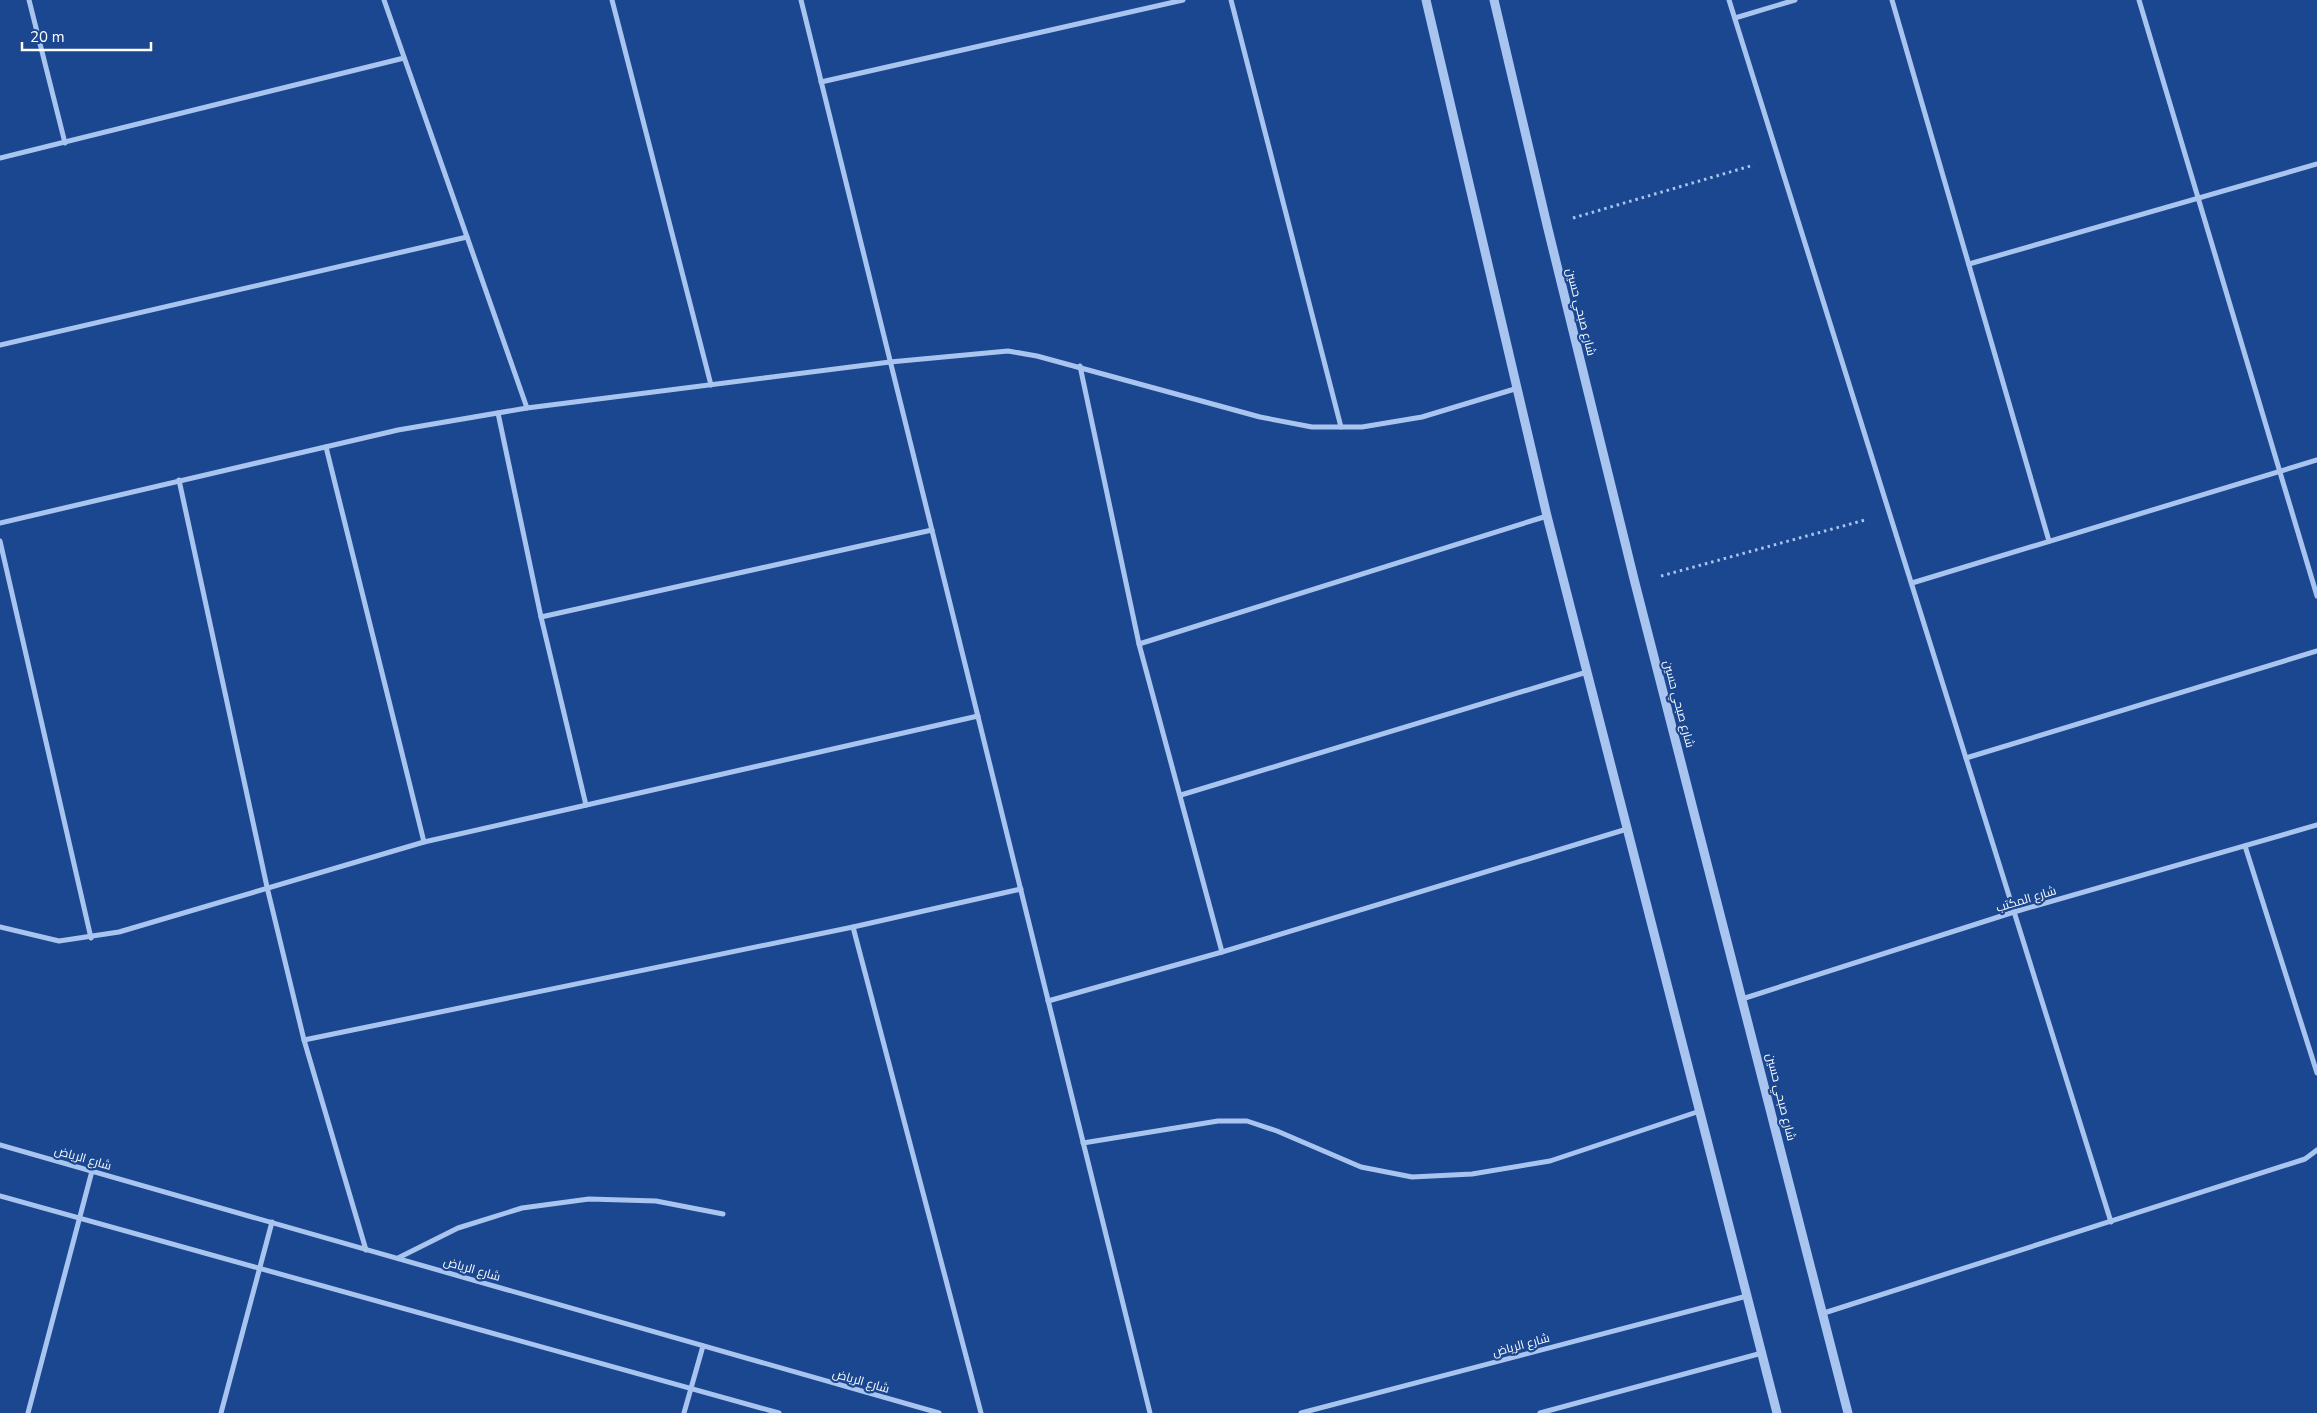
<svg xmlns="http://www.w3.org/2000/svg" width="2317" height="1413" font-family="'Nunito Sans',Cairo,sans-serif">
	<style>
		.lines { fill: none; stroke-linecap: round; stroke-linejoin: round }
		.path { stroke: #a9c5ef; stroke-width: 3; stroke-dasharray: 2.5 4; stroke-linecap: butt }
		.minor { stroke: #a9c5ef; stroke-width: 5 }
		.tertiary { stroke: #a9c5ef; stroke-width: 9 }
		.labels { text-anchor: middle; stroke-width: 4.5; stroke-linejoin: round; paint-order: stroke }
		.street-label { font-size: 12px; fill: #fff; stroke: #1a4790 }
	</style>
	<rect width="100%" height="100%" fill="#1a4790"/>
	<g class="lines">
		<g class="path">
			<polyline points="1573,218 1754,165"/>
			<polyline points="1661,576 1865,520"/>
		</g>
		<g class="minor">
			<polyline points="29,0 65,143"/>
			<polyline points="384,0 527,408"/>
			<polyline points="612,0 711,385"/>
			<polyline points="801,0 1150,1413"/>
			<polyline points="1231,0 1341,427"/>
			<polyline points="1729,0 2111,1222"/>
			<polyline points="1892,0 2049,541"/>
			<polyline points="2139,0 2317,596"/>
			<polyline points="1735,18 1795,0"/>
			<polyline points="821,82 1183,0"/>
			<polyline points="0,158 404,58"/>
			<polyline points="1969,264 2317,164"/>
			<polyline points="0,345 467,237"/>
			<polyline points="1080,366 1139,644 1222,952"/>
			<polyline points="498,413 541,617 586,805"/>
			<polyline points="326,447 424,842"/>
			<polyline points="179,480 267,887 304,1040 366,1250"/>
			<polyline points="0,523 398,430 527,408 890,362 1008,351 1037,356 1260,417 1312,427 1362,427 1422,417 1518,388"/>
			<polyline points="0,541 91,938"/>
			<polyline points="1912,583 2317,460"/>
			<polyline points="541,617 932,530"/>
			<polyline points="1139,644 1547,516"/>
			<polyline points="1966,758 2317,651"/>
			<polyline points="1181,795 1587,672"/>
			<polyline points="2245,846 2317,1073"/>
			<polyline points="0,927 59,941 119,932 424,842 978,716"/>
			<polyline points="853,927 981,1413"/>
			<polyline points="1742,999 2014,912 2317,825"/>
			<polyline points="1048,1001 1222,952 1627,829"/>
			<polyline points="304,1040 853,927 1021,889"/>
			<polyline points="1083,1143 1218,1121 1247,1121 1277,1131 1361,1167 1412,1177 1472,1174 1550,1161 1700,1111"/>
			<polyline points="0,1145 939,1413"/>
			<polyline points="0,1196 779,1413"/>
			<polyline points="398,1258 458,1228 522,1208 589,1199 656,1201 723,1214"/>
			<polyline points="1824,1313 2305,1159 2317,1150"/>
			<polyline points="28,1413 92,1171"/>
			<polyline points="221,1413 272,1222"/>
			<polyline points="684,1413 703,1346"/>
			<polyline points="1301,1413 1747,1296"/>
			<polyline points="1540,1413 1762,1353"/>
		</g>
		<g class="tertiary">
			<polyline points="1426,0 1547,516 1777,1413"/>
			<polyline points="1494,0 1547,225 1635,583 1848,1413"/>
		</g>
	</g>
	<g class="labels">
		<g class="street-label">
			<text transform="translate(1581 312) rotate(76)" y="4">شارع صبحي حسين</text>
			<text transform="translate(1679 704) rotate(75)" y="4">شارع صبحي حسين</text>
			<text transform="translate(2026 899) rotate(-17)" y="4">شارع المكتب</text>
			<text transform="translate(1781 1097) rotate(76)" y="4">شارع صبحي حسين</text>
			<text transform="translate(83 1158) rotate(16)" y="4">شارع الرياض</text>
			<text transform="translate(472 1269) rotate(16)" y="4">شارع الرياض</text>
			<text transform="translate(1521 1345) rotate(-15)" y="4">شارع الرياض</text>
			<text transform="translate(861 1381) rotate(16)" y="4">شارع الرياض</text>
		</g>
	</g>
	<path d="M22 42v8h129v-8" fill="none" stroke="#ffffff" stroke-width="2.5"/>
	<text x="30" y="42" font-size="15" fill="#ffffff" stroke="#1a4790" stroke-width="4" paint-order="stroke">20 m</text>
</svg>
